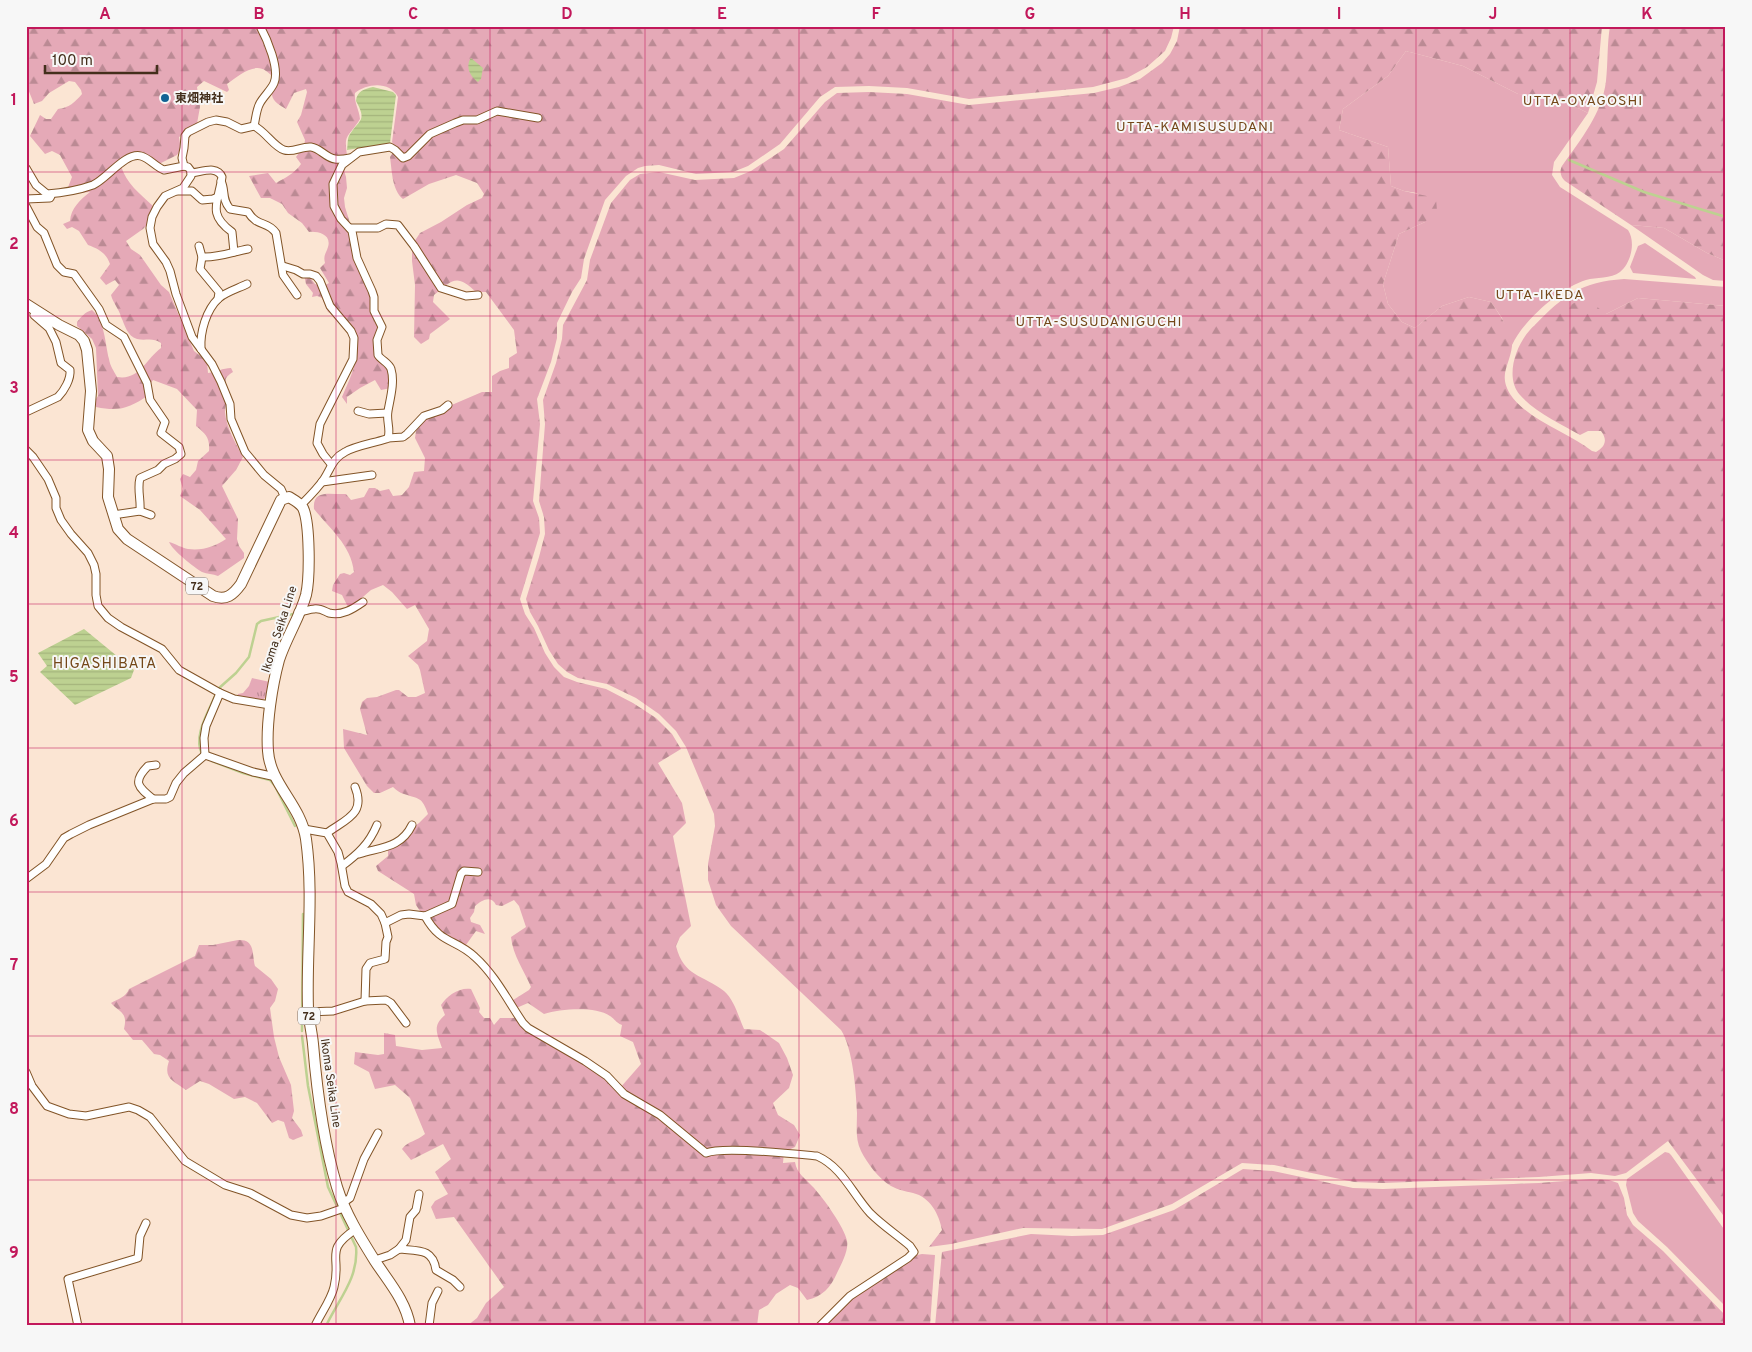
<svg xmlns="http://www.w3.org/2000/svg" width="1752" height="1352" font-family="Overpass,'Noto Sans JP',sans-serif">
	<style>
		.grass { fill: #e5a9b7 }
		.forest { fill: url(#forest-firs) }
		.park { fill: url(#park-tufts) }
		.water { fill: url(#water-rules) }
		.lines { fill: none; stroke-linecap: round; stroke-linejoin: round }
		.stream { stroke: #bdd191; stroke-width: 2.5 }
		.minor-casing { stroke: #825427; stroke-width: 9 }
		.primary-casing { stroke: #825427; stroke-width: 12 }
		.minor { stroke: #fff; stroke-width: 7 }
		.primary { stroke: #fff; stroke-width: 10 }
		.grid { fill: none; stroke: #c2185b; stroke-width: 1; stroke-opacity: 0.55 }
		.poi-dot { fill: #116294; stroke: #f7f7f7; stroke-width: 2 }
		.labels { text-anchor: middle; stroke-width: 4; stroke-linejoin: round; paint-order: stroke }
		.shield { fill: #f7f7f7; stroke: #7a6b5e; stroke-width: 1 }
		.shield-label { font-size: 11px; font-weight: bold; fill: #442f1c }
		.poi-label { font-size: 12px; font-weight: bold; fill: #442f1c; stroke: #f7f7f7; text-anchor: start }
		.street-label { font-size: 12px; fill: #442f1c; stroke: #f7f7f7 }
		.neighbourhood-label { font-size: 14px; letter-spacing: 1px; fill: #744718; stroke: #f7f7f7 }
		.quarter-label { font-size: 15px; letter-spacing: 1px; fill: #744718; stroke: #f7f7f7 }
		.neatline { fill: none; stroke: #c2185b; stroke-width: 2 }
		.grid-label { font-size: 16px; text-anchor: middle; font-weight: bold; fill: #c2185b }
	</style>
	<defs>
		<pattern id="forest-firs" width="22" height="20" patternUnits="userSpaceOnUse" patternTransform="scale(1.25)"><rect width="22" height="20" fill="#e5a9b7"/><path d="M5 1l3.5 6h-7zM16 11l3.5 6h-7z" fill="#bb8a94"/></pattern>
		<pattern id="park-tufts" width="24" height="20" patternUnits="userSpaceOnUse" patternTransform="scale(1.25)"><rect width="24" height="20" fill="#e5a9b7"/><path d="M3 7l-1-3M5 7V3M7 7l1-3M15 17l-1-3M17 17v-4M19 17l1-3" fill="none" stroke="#bb8a94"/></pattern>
		<pattern id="water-rules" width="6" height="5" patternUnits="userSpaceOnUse" patternTransform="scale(1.25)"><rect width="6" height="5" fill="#bdd191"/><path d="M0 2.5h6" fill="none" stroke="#a4b47c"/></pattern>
	</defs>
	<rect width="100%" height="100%" fill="#fbe5d3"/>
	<g class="grass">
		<path d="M1406 51 1463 66 1518 94 1551 95 1588 113 1554 162 1552 175 1560 187 1628 230C1636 242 1631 263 1620 272 1611 279 1596 277 1586 280 1560 288 1523 321 1512 345L1502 318 1491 302 1469 297 1442 306 1415 328 1402 322 1388 304 1383 284 1399 234 1425 222 1417 193 1404 191 1391 186 1388 147 1339 130 1343 109 1388 76Z"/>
		<polygon points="1631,225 1664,228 1707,253 1726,261 1726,281 1713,280 1703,275"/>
		<polygon points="1645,243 1695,277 1696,279 1633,273 1630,267 1638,246"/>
		<path d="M1624 279 1726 287V306L1638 298 1606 314 1535 325C1564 295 1581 282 1624 279Z"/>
		<polygon points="1665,1152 1669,1153 1671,1155 1726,1232 1726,1307 1667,1247 1638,1221 1633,1213 1626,1185 1627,1179"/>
	</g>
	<g class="forest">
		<path d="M26 26H1174L1171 38 1165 51 1147 67 1127 78 1093 87 969 99 907 88 869 86 835 87 820 97 780 144 748 166 733 172 696 174 659 165 645 166 638 168 626 176 605 200 584 259 581 278 572 292 557 323V338L551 362 537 399 540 424 533 501 539 518 540 533 520 599 525 614 534 628 545 653 554 667 564 677 577 682 606 689 633 703 656 718 672 734 681 749 658 763 682 803 686 823 673 836 691 926 680 937 676 946C684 977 702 974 724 991 734 999 739 1018 744 1029L760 1030 779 1043 787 1058 793 1075 789 1088 773 1103 778 1115 794 1125 800 1135 795 1147 784 1152 783 1163 795 1162C797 1174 805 1178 812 1186 822 1196 845 1228 847 1241 849 1250 841 1265 837 1273 831 1287 822 1297 807 1300L798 1288 790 1285 776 1294 768 1305 759 1310 757 1326H467L477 1318 486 1303 504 1287 454 1217 436 1219 431 1207 435 1201 448 1194 435 1172 451 1159 443 1144 411 1160 402 1149C408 1141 417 1141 425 1134L410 1098 395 1085 375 1089 369 1072 354 1064 355 1052 378 1055 384 1054V1033L395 1035 396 1046 422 1050 442 1048C437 1033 432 1026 445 1015L441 1005C447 996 459 987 471 989L480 1008 479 1012 484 1018H490L494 1025 500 1018H523L535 1033 560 1045 620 1088 641 1064 633 1042 620 1036 622 1025C615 1022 615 1019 610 1016 595 1006 561 1009 544 1014L528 1003 514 1009 510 1002 529 990 531 987C524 970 513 956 511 937L526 927 519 906 514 900 502 906 496 905C491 895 482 900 475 906L474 912 470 918 471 922 480 925 485 934 476 931 463 949 458 950 451 946 446 939 430 926 416 905 414 894 378 871 376 866 388 856V846L419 823 428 814C422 796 418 799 404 794 400 793 396 790 393 787L380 793H374L367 786 344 748 343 729 367 735 360 709 362 702 367 698 377 697 396 690H399L408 697H416L425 693 420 670 418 665 408 656 427 641 429 629 415 605 407 609 392 592 383 585 371 590 349 609 342 595 332 591 333 585 340 574 344 573 350 575 354 572C351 545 330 529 314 509 312 488 332 495 346 494L351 500 364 497 369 488H375L380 491 389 489 393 496 402 495 409 487 414 472 424 471 425 458 415 438 416 431 427 412 454 404 482 392H492V376L500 371 509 368V358L517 353 514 330 486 292H476C456 273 453 280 434 295L433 302 450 319 430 334 429 339 421 344 414 337 415 285 412 261V245L420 233 441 222 467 205 482 198 484 194 477 183 456 175 429 184 403 199C392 190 392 171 390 157L396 148 392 142 398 97C390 81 367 83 355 93 354 103 359 109 360 119 347 140 343 132 348 161L343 167 346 177 347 188 344 198 345 207 358 249V255L362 261 381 327 378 346C386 360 391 372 391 388L381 390 375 380 360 388 347 397V404L342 397C349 380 361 358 356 339 354 330 345 319 340 311L334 315 328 312 322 298 317 296 312 297 313 293 306 284 304 275H308L315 284 322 287 329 283 320 268 325 263C323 255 326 254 328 247 332 234 317 231 309 232L302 223 288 213 282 204 270 198H261L249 176 268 173 276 183C285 178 295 173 301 164L296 157 304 146 305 140 297 122 301 115 307 92 306 89 294 93 286 109C281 106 273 102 272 95 271 91 275 85 274 80 273 76 269 73 266 71 254 62 238 76 227 84L229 90 227 92 204 81 197 87 200 107 196 129 179 137 181 149 177 155 159 164 143 152 136 151 121 166C126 183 140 194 153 206L147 225 143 229 126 241 131 249 140 255 161 285 169 292 194 351 207 361 208 373C216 372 223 368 231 368L233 372C220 380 228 383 228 396 227 401 225 407 225 412 226 427 236 444 243 457L236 470 222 486 238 519 237 539 239 546 244 553V558L218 576C213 574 207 574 202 572 194 567 173 551 169 542 176 544 182 548 188 549 203 551 215 546 226 539L200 510 180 496 183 489 180 479 183 474 190 477 196 470 198 461 209 451C210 438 206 434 196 426L197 410 177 389 153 380 148 387 149 395C129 408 120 412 96 407L94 402 98 396 96 348 92 339 77 326V322C81 317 85 312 92 310 105 321 105 343 109 359 110 366 114 371 117 377 139 381 146 359 161 348V343C153 337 146 341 137 339 127 336 125 325 121 317 119 309 113 303 111 295L119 285 115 280 106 285 100 278 110 264C106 253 99 249 88 245L79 231 72 227 67 229 63 224 70 221C71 208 80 200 90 192L78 193 67 190 72 177 60 155 52 151 45 154 30 136 40 115 46 119H51L58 109C69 108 75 102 82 94L81 90 75 82 69 81 49 93 42 101 34 104 26 84Z"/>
		<path d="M1180 26H1602L1597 82 1588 113 1551 95 1518 94 1463 66 1406 51 1388 76 1343 109 1339 130 1388 147 1391 186 1404 191 1436 198 1437 211 1425 222 1399 234 1383 284 1388 304 1402 322 1415 328 1442 306 1469 297 1491 302C1498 312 1513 334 1512 346 1510 365 1498 374 1510 394 1526 419 1569 433 1592 451L1596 452C1605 447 1608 440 1601 431H1588L1580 435C1561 424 1535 412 1520 395 1503 376 1518 339 1535 325 1546 316 1572 305 1585 297L1606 314 1638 298 1726 306V1219L1668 1141 1626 1173 1615 1176 1591 1173 1539 1177 1383 1183 1354 1182 1274 1165 1242 1163 1172 1204 1102 1229 1023 1228 951 1244 929 1247 942 1230C939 1214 930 1197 913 1193 905 1191 898 1190 891 1186 879 1179 867 1163 861 1151 855 1139 857 1126 857 1113 856 1090 853 1049 841 1030L731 926 716 905 708 880V864L715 826 714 814 686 747 676 731 659 714 636 698 607 684 578 678 567 672 558 664 549 650 538 626 530 612 526 599 539 557 545 534 544 517 539 501 545 424 543 400 556 363 562 339 563 325 587 280 590 260 611 203 630 180 640 174 659 172 695 180 734 178 751 171 784 149 825 102 837 93 869 92 907 94 969 105 1094 93 1119 87 1140 79 1162 63 1170 54 1177 41Z"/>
		<path d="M1610 26H1726V261L1707 253 1664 228 1631 225 1565 181C1561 177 1559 172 1562 166 1581 139 1602 114 1606 81 1608 63 1607 44 1610 26Z"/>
		<path d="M238 940C255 939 252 953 255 966L271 979 278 989 275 1001 270 1008 274 1037 279 1057 291 1085 294 1111 292 1118 301 1130 303 1136 293 1140 289 1138 284 1122 278 1120 272 1123 257 1103 245 1097 234 1099 209 1084 200 1081 186 1090C173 1080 163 1079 169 1061L160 1055 154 1054 142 1040H133L124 1029C128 1012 120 1013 111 1003 118 999 126 997 129 989L195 956 199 945H213Z"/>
		<polygon points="1243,1169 1273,1171 1353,1188 1383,1189 1539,1183 1591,1179 1609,1180 1618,1183 1624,1198 1627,1215 1633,1225 1663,1251 1726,1316 1726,1326 935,1326 942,1252 1031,1234 1072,1236 1103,1235 1174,1210"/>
		<polygon points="922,1254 935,1255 930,1326 824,1326 852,1298 917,1255"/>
	</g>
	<polygon class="park" points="252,678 270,682 266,697 261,701 237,697 238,694 243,693 249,686"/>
	<g class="water">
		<path d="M471 58 483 68 481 79 478 82C470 77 465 66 471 58Z"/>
		<path d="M373 87 393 92 396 95 390 143 347 150C348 145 347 138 350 134 360 119 367 121 356 101 357 91 364 89 373 87Z"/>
		<polygon points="84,629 134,670 131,678 75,705 40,672 47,666 38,653"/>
	</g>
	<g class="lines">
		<g class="stream">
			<polyline points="1569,160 1644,192 1726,217"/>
			<polyline points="218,689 236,673 249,657 257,624 261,621 293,614"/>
			<path d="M202 754C193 736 208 713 215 696"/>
			<polyline points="212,761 243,773 270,780 275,786 295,826"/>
			<polyline points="302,1031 303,914"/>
			<path d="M302 1036 308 1086 328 1187 356 1247C359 1278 338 1300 326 1326"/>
		</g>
		<defs>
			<g id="minor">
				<path d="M254 126C265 131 274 147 284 150 293 153 302 146 311 147 320 148 326 158 335 159 340 160 345 159 350 158"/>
				<path d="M184 166 182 158 184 148 185 136 188 132 208 122 216 120 227 122 241 129 254 126C256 118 256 110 260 103 264 96 271 90 274 83 280 69 267 39 260 26"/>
				<path d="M26 168 36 185 47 194C62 193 79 190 93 185 107 179 125 152 141 156 149 158 156 167 164 170L184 166 188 167 191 171V176L183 188 165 196 157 207 152 217 150 228 153 244 166 262 170 271 176 294 192 337 212 364 221 382 230 404 231 419 245 452 264 475 281 489 285 498"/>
				<path d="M191 173C202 172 217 165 222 177 218 203 207 214 232 232L234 252"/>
				<path d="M221 181C226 191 221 198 230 209L248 212C258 228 267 220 276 233L283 275 297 295"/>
				<polyline points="178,191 192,191 202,200 213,199 218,197"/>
				<polyline points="26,199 50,198 51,196"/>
				<path d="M26 206 37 227 44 233 57 265 64 272 74 274 99 309 106 325 124 337 147 383 150 400 165 422 161 433 179 447 181 454 175 459 164 464 158 470 140 478C137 489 141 499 140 511"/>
				<polyline points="350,228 378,228 386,224 398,225 414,246 441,288 466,296 478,295"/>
				<polyline points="199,246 202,257 200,269 219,292 218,299"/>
				<path d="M202 257C219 258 232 252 248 249"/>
				<polyline points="283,266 296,270 303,274 310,274 316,276 320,281 330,306 351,331 354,338 353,359 320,424 317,443 323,454 331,464"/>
				<path d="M201 349C200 332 206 310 219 298 226 292 239 288 247 284"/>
				<polyline points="358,411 369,414 387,413"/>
				<path d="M26 412 58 397C64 391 71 379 70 370L61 363 56 342 49 328 34 315"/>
				<polyline points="388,438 403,437 407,434 424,416 442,410 448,405"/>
				<polyline points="26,450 33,457 48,479 56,498 56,508 61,520 71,534 88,553 94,565 96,574 96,595 98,606 108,618 121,627 162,649 179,670 220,693 206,726 204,738 205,755"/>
				<polyline points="322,482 372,475"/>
				<path d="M301 505C309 497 318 488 324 479 331 468 333 458 345 452 355 446 374 443 386 439L388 438C391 429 386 421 388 411 390 399 395 382 391 369 389 363 381 360 378 355L377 340 382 327 374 311V297L372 291 357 258 352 231 341 219 334 206 333 184 342 165 359 152 390 147 395 150 403 158 408 156 430 134 455 123 463 120H477L497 111 538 118"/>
				<polyline points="113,515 140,511 151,515"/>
				<path d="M298 612C304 612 309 609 314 609 320 608 324 611 329 613 342 616 353 609 363 602"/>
				<polyline points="220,693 234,699 270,705"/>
				<polyline points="205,755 253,772 276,777"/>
				<path d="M153 799C138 787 132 782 148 766L156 765"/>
				<polyline points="304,829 327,833 338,852 341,863 345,886 348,892 371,904 381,914 385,923 401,915 409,914 425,916 452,904 461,874 464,871 478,872"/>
				<path d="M327 833C346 819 366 814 355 787"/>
				<path d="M359 854C381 847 401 848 412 825"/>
				<path d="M342 866C358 854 369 844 377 825"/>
				<polyline points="26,879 46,864 64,838 71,834 89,825 153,799 166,799 170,797 176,783 184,773 205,755"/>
				<path d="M425 916C441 945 455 938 475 957 495 975 508 1001 523 1023L528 1028 585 1061 607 1076 624 1094 660 1115 706 1153C723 1146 796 1154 817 1156 842 1167 852 1193 870 1213 882 1225 897 1235 910 1246L914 1252 908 1258 850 1296 820 1326"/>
				<polyline points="365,1001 366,969 370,963 385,959 386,942 388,937 385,923"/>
				<polyline points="308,1012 333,1011 365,1001 386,1000 391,1003 406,1023"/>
				<polyline points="26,1072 32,1086 47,1106 69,1114 86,1116 129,1107 138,1110 150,1117 185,1161 225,1185 250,1193 291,1215 307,1218 321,1216 344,1208"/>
				<polyline points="343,1203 350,1198 364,1159 378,1133"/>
				<polyline points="399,1249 406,1240 410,1217 416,1210 419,1194"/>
				<path d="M375 1260 390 1255 399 1249C418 1251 433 1248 436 1270L453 1280 460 1287"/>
				<polyline points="78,1326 68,1279 138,1258 140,1236 146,1223"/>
				<path d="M315 1326C321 1313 331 1300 334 1287 342 1256 323 1251 356 1229"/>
				<polyline points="429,1326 432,1303 438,1291"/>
			</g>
			<path id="primary" d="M26 304 59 325 79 335 84 341 87 350 91 391 88 430 93 441 107 456 109 469 108 497 118 529 127 539 213 596C226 601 233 595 241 584L281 500 289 497C294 500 300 503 303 508 310 523 310 578 306 595 300 617 286 638 279 660 272 686 266 724 268 751 270 784 301 805 306 839 314 895 306 953 308 1009 309 1021 312 1033 313 1044 317 1092 323 1141 337 1187 345 1213 360 1237 375 1261 388 1281 406 1301 410 1326"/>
		</defs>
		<use href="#minor" class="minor-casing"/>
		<use href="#primary" class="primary-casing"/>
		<use href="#minor" class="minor"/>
		<use href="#primary" class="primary"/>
	</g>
	<path class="grid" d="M182 26V1326M336 26V1326M490 26V1326M645 26V1326M799 26V1326M953 26V1326M1107 26V1326M1262 26V1326M1416 26V1326M1570 26V1326M26 172H1726M26 316H1726M26 460H1726M26 604H1726M26 748H1726M26 892H1726M26 1036H1726M26 1180H1726"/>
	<circle class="poi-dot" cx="165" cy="98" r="5"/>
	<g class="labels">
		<g class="shield">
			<rect x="186" y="577.5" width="22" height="17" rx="4"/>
			<rect x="298" y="1007.5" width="22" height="17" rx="4"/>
		</g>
		<g class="shield-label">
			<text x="197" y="590">72</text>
			<text x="309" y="1020">72</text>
		</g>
		<g class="poi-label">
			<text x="175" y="102">東畑神社</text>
		</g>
		<g class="street-label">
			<text transform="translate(279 629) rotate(-72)" y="4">Ikoma Seika Line</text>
			<text transform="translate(331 1083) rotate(82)" y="4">Ikoma Seika Line</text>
		</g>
		<g class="neighbourhood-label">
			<text x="1583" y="105">UTTA-OYAGOSHI</text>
			<text x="1195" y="131">UTTA-KAMISUSUDANI</text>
			<text x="1540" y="299">UTTA-IKEDA</text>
			<text x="1099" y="326">UTTA-SUSUDANIGUCHI</text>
		</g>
		<g class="quarter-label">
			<text x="105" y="668">HIGASHIBATA</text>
		</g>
	</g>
	<rect width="1752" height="1352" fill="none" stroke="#f7f7f7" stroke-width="55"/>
	<path d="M45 65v8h112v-8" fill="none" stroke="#442f1c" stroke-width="2.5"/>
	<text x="52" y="65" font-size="15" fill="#442f1c" stroke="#f7f7f7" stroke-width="4" paint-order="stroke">100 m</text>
	<rect x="28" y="28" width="1696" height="1296" class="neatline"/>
	<g class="grid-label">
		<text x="105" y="19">A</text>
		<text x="259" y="19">B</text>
		<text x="413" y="19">C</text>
		<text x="567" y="19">D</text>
		<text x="722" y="19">E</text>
		<text x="876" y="19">F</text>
		<text x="1030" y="19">G</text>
		<text x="1185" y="19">H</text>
		<text x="1339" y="19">I</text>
		<text x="1493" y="19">J</text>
		<text x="1647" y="19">K</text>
		<text x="14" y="105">1</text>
		<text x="14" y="249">2</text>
		<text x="14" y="393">3</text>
		<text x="14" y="538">4</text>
		<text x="14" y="682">5</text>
		<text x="14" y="826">6</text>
		<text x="14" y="970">7</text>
		<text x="14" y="1114">8</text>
		<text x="14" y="1258">9</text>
	</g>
</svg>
